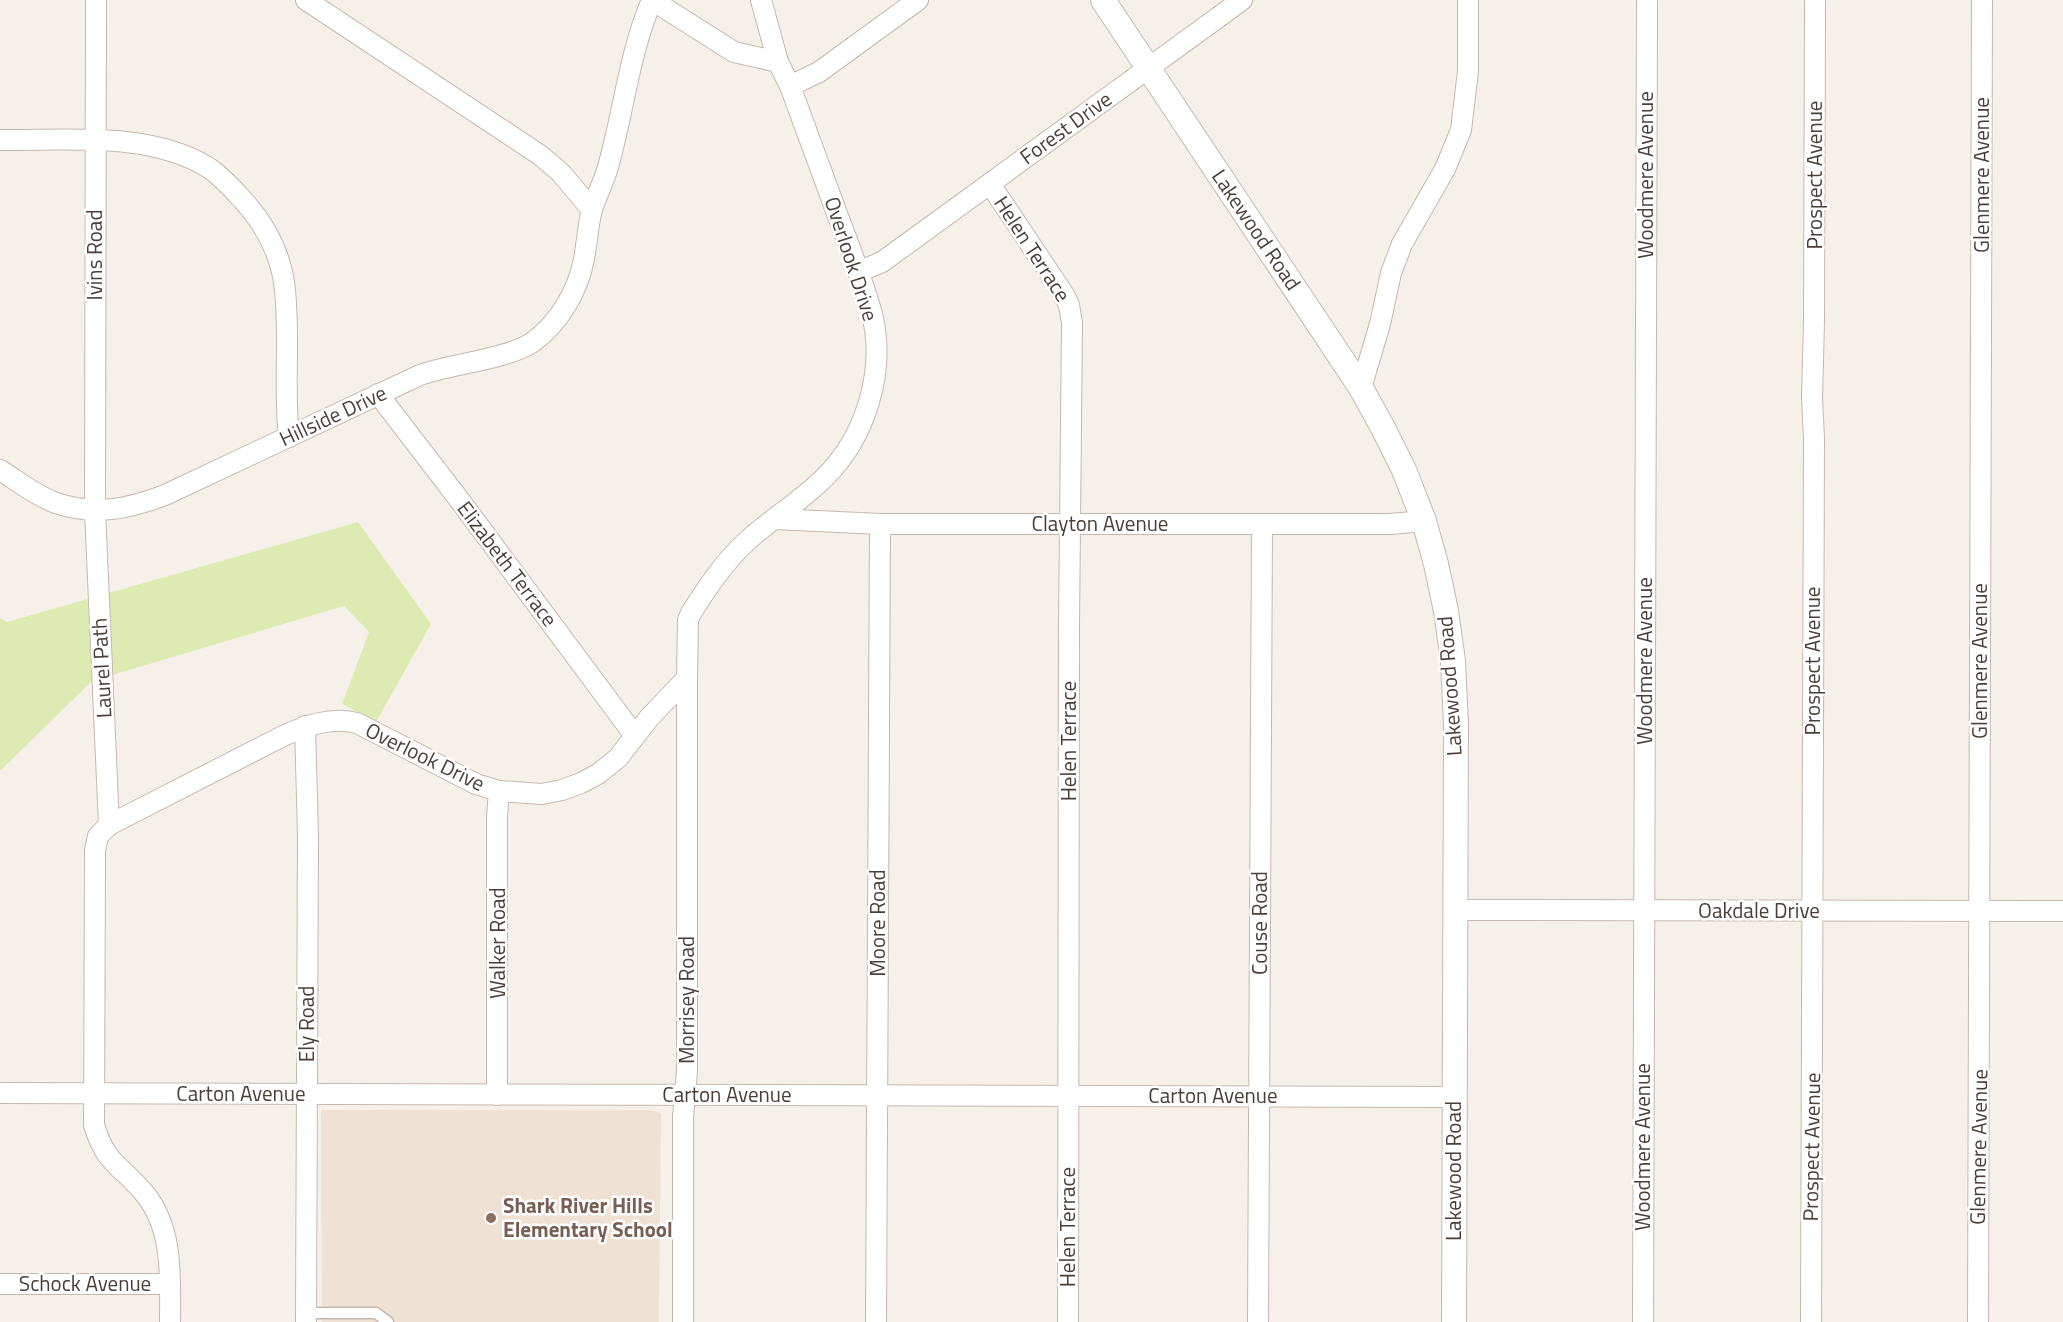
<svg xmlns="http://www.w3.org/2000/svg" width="2063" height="1322" font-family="'Titillium Web',sans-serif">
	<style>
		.education { fill: #efe2d4 }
		.green { fill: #ddebb3 }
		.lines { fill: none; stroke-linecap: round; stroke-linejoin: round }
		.service-casing { stroke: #c5b9af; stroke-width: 13 }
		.minor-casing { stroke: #c5b9af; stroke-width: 22 }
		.tertiary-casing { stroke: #c5b9af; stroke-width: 26 }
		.service { stroke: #fff; stroke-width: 10 }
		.minor { stroke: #fff; stroke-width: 20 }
		.tertiary { stroke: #fff; stroke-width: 24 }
		.education-dot { fill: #8d6e63; stroke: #fff; stroke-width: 2 }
		.labels { text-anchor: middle; stroke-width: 5; stroke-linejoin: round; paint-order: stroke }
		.street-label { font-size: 21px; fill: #4a3f38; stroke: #fff }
		.education-label { font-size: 21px; font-weight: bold; fill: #785e54; stroke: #fff; text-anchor: start }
	</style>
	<rect width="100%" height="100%" fill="#f6f0eb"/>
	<polygon class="education" points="321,1110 651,1110 661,1113 659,1322 322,1322"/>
	<polygon class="green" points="358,522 431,624 376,722 342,704 369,632 344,606 92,681 0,771 0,618 7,622"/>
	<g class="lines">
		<defs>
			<polyline id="service" points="306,1313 376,1313 388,1322"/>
			<g id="minor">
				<polyline points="96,0 95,511 109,825"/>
				<polyline points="306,0 540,155 561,173 592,210"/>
				<polyline points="761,0 778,62"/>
				<polyline points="790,86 819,72 918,0"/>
				<path d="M0 140C67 141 150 131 209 168 221 176 231 187 242 199 264 223 279 250 284 282 291 333 283 385 289 437"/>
				<polyline points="990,184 1063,293 1069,305 1072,323 1069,625 1068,1322"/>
				<polyline points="858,272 882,262 1242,0"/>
				<polyline points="1361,388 1380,324 1391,273 1402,244 1445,169 1461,130 1468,71 1468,0"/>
				<polyline points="378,394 461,502 635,736"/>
				<path d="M0 470C18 481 36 496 56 503 95 516 128 509 165 495L420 375C451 364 508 359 533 342 559 323 578 291 584 259 587 243 588 225 592 209 597 195 604 181 608 167 624 111 629 53 652 0"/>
				<polyline points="775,519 880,524 1390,524 1424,521"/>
				<polyline points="305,726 308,835 306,1322"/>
				<polyline points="1455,910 2063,911"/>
				<polyline points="0,1093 1455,1097"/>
				<polyline points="497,1095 497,817 499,791"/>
				<polyline points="0,1284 170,1284"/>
				<path d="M170 1322C170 1279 174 1230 145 1194 121 1165 106 1165 94 1125L95 850 98 836 109 825 283 736C305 726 332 716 357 723L476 784 499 791 542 794 562 790 581 783 598 774 618 758 649 718 687 678 688 620 691 613C707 588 724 562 747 541 771 519 801 501 824 478 866 437 886 371 872 314 863 282 851 250 839 219 823 175 807 131 790 86L778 62 734 52 652 0"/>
				<polyline points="683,1322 683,1117 687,1071 687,678"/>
				<polyline points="876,1322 880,524"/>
				<polyline points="1258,1322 1262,524"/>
				<polyline points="1643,1322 1647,0"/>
				<polyline points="1811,1322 1814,438 1812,399 1814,321 1815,0"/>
				<polyline points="1978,1322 1982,0"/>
			</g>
			<polyline id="tertiary" points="1103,0 1361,388 1383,428 1404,470 1424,521 1436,564 1446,611 1453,661 1456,725 1454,1322"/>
		</defs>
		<use href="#service" class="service-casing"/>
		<use href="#minor" class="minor-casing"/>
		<use href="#tertiary" class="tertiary-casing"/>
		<use href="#service" class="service"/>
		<use href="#minor" class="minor"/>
		<use href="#tertiary" class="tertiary"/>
	</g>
	<circle class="education-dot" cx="491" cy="1218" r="6"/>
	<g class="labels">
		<g class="street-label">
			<text transform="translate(1066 128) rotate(-36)" y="7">Forest Drive</text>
			<text transform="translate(1646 175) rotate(-90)" y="7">Woodmere Avenue</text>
			<text transform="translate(1815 175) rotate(-90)" y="7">Prospect Avenue</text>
			<text transform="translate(1982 175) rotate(-90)" y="7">Glenmere Avenue</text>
			<text transform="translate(1256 230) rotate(56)" y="7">Lakewood Road</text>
			<text transform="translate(1032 249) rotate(57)" y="7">Helen Terrace</text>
			<text transform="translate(95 255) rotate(-90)" y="7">Ivins Road</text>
			<text transform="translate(851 259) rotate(72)" y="7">Overlook Drive</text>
			<text transform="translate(333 416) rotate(-25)" y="7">Hillside Drive</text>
			<text x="1100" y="531">Clayton Avenue</text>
			<text transform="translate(507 564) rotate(53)" y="7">Elizabeth Terrace</text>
			<text transform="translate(1645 661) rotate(-90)" y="7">Woodmere Avenue</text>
			<text transform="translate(1813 661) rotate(-90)" y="7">Prospect Avenue</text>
			<text transform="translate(1980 661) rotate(-90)" y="7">Glenmere Avenue</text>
			<text transform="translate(102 668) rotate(-93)" y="7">Laurel Path</text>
			<text transform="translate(1450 686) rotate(-94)" y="7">Lakewood Road</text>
			<text transform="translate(1069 741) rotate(-90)" y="7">Helen Terrace</text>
			<text transform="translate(425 757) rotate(26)" y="7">Overlook Drive</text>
			<text x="1759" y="918">Oakdale Drive</text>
			<text transform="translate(878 923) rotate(-90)" y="7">Moore Road</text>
			<text transform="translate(1260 923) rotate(-90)" y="7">Couse Road</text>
			<text transform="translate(498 943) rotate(-90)" y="7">Walker Road</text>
			<text transform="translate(687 1000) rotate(-90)" y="7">Morrisey Road</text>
			<text transform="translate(307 1024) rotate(-90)" y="7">Ely Road</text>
			<text x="241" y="1101">Carton Avenue</text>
			<text x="727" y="1102">Carton Avenue</text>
			<text x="1213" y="1103">Carton Avenue</text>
			<text transform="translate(1643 1147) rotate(-90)" y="7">Woodmere Avenue</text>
			<text transform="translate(1812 1147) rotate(-89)" y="7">Prospect Avenue</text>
			<text transform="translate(1979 1147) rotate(-89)" y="7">Glenmere Avenue</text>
			<text transform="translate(1454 1171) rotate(-90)" y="7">Lakewood Road</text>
			<text transform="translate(1068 1227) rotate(-90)" y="7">Helen Terrace</text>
			<text x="85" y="1291">Schock Avenue</text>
		</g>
		<g class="education-label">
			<text x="503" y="1213">Shark River Hills<tspan x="503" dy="24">Elementary School</tspan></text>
		</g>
	</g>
</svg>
